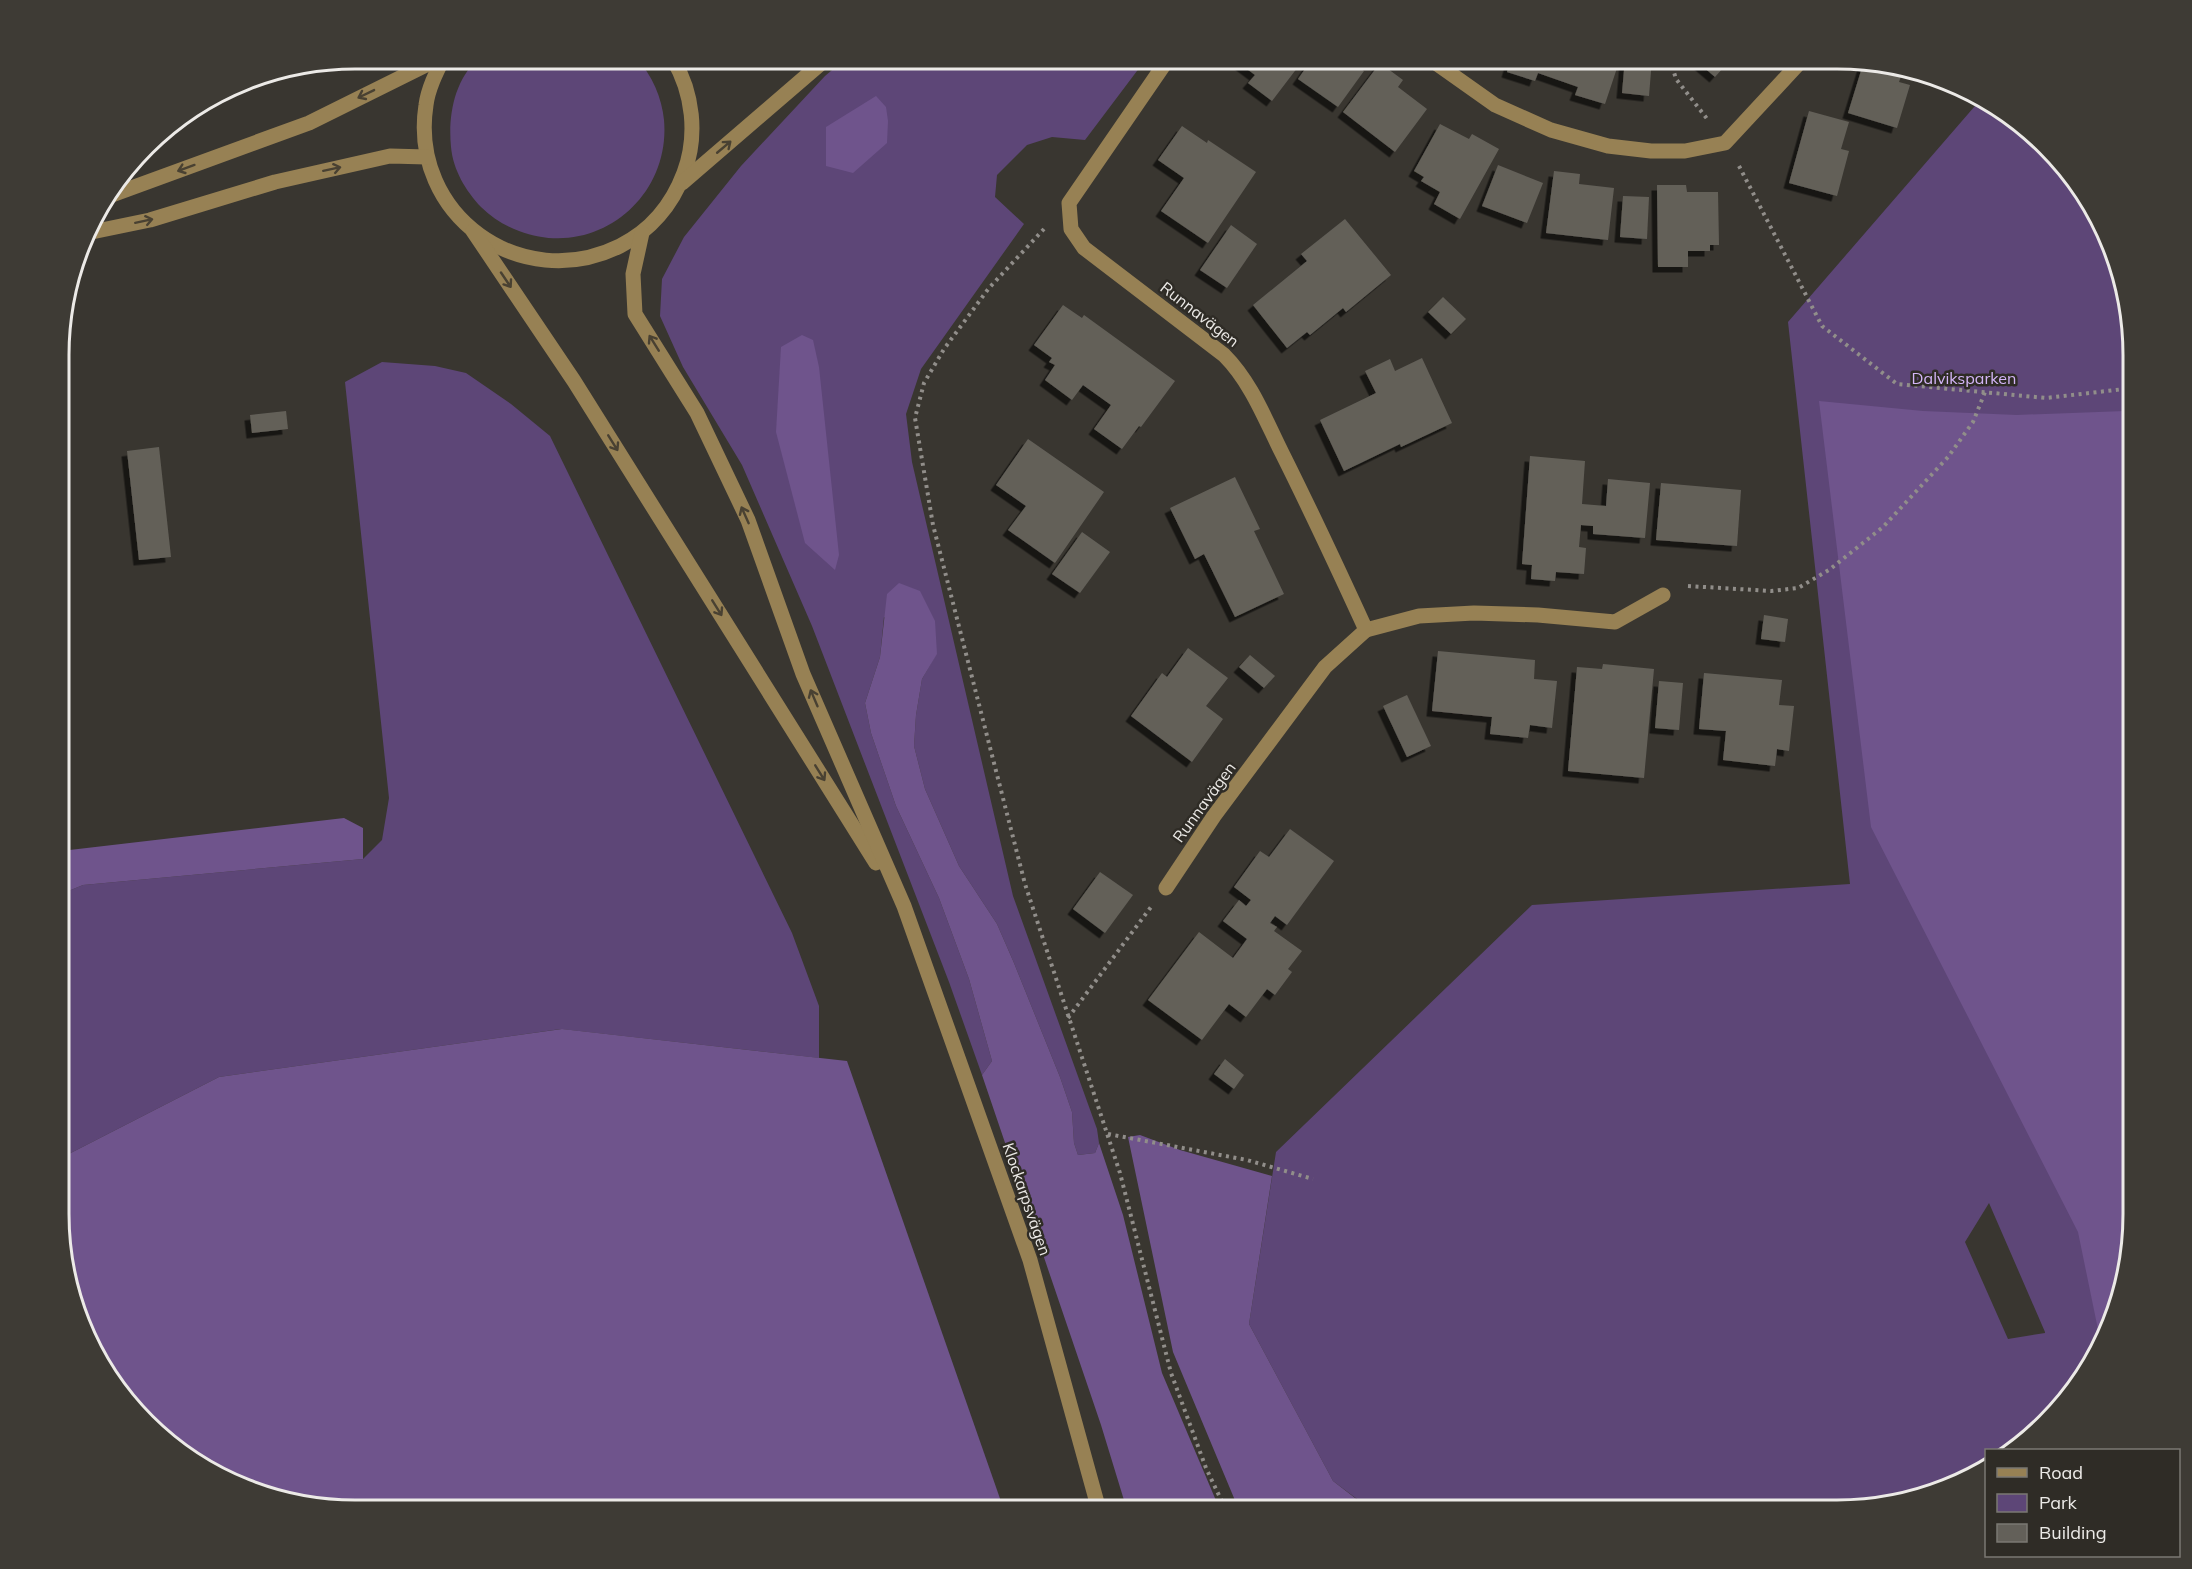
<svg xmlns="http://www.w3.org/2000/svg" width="2192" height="1569" font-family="Mulish,sans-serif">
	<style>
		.green { fill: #5d4677; fill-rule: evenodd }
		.forest { fill: #6f548c }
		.building { fill: #636059; filter: url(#shadow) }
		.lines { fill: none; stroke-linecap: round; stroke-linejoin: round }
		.path { stroke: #918e8a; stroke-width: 4; stroke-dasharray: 3 4.5; stroke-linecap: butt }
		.minor { stroke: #978154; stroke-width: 15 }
		.oneway { stroke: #494132 }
		.labels { text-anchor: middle; stroke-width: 5; stroke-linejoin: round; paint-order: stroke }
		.street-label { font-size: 16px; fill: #eceae7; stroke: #2f2c26 }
		.park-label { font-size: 16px; fill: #d4b6f8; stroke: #2f2c26 }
		.rim { fill: none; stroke: #eceae7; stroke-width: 3 }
	</style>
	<defs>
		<filter id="shadow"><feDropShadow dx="-5.5" dy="5.5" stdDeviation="0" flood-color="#0009"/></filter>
	</defs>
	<rect width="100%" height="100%" fill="#393630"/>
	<g class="green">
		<path d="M478 59H637C652 75 662 98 664 120 671 199 595 260 519 231 505 226 492 218 481 207 466 191 453 170 451 147 448 116 454 81 478 59Z"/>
		<polygon points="845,59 1146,59 1085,140 1052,137 1027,145 997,175 995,197 1024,224 921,369 906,414 912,462 1013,896 1097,1129 1099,1143 1095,1153 1078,1155 1074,1143 1072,1112 1060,1077 1014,963 997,924 959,866 925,789 914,746 916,715 922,679 937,653 884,617 880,657 865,703 871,733 896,806 939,898 969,979 992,1061 982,1075 949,982 812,626 742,465 683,367 660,316 662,279 684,237 741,166 825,76"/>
		<path d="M1981 99 2018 120 2072 174 2103 224 2133 336V1233L2111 1327 2072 1395 2032 1437 2012 1450H1986V1468L1968 1480 1913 1500 1837 1510H1375L1369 1508 1333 1481 1249 1324 1276 1152 1532 905 1850 884 1788 322ZM1989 1203 2045 1332V1333L2008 1339 1965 1242Z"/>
		<polygon points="382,362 435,366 466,373 511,404 550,436 792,933 819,1006 819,1058 561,1029 219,1077 61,1158 61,894 83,885 363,859 382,840 389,798 345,382"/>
	</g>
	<g class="forest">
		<polygon points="876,96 886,107 888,121 887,143 853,173 826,166 826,127"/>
		<polygon points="2124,304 2133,336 2133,1233 2111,1327 2101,1344 2078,1232 1871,827 1819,401 1923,411 2017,415 2125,411"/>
		<polygon points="802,335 813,340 819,367 839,555 835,570 805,543 776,432 781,347"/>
		<polygon points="899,583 920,591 935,621 937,654 922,679 916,715 914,746 925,789 959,866 997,924 1014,963 1060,1077 1072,1112 1074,1143 1078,1155 1095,1153 1099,1143 1123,1215 1162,1373 1220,1510 1127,1510 1101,1425 982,1075 992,1061 969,979 939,898 896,806 871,733 865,703 880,657 887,594"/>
		<polygon points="344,818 363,828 363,859 83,885 61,894 61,851"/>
		<polygon points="562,1029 847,1061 1004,1510 336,1510 260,1495 174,1449 98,1362 61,1252 61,1158 219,1077"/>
		<polygon points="1140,1135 1180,1150 1272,1176 1249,1324 1333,1481 1368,1508 1375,1510 1239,1510 1173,1352 1128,1137"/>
	</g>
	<g class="building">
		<polygon points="1236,59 1304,59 1272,101 1248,83 1255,75 1235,60"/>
		<polygon points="1312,59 1347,59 1364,71 1338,107 1298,79"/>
		<polygon points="1511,59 1620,59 1605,104 1575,95 1578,87 1538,73 1535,81 1507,72"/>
		<polygon points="1625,59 1652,59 1649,96 1622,93"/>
		<polygon points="1694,59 1731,59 1715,77"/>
		<polygon points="1864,61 1903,70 1899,82 1910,85 1897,128 1848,113"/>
		<polygon points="1380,63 1403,80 1398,87 1427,109 1395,152 1343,112"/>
		<polygon points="1809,111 1849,122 1841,149 1849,151 1837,196 1789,183"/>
		<polygon points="1440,124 1469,139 1472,134 1499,149 1460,219 1434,204 1440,192 1421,181 1424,177 1414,171"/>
		<polygon points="1182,126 1207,143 1208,140 1256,172 1208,243 1161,211 1184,178 1158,160"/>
		<polygon points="1498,165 1543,183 1527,223 1482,206"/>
		<polygon points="1554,171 1580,174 1579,184 1614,188 1608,240 1546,233"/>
		<polygon points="1657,185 1686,185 1687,192 1718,192 1719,245 1710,245 1710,251 1688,251 1688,267 1658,267"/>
		<polygon points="1623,196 1649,197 1647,239 1620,237"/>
		<polygon points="1345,219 1391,275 1346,312 1343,308 1310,335 1307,332 1287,348 1253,305 1307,261 1301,254"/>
		<polygon points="1231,225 1257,244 1227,288 1200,270"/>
		<polygon points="1443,297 1466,319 1451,334 1428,312"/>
		<polygon points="1063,305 1082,318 1084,315 1175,381 1141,427 1139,426 1122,449 1094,429 1111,405 1083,385 1072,400 1045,380 1055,365 1049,362 1052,358 1034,345"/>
		<polygon points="1422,358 1452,423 1401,447 1400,444 1344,471 1320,420 1376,393 1365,371 1390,359 1395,371"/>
		<polygon points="286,411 288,429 252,433 250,415"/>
		<polygon points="1028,439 1104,492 1055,563 1008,530 1026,506 996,485"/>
		<polygon points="159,447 171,557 139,560 127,451"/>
		<polygon points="1530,456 1585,461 1582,504 1606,506 1608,479 1650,483 1645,538 1593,534 1593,526 1581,525 1579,547 1586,548 1584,574 1556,572 1555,581 1531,579 1532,565 1522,564"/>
		<polygon points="1235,477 1260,529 1254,531 1284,594 1235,617 1204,554 1195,559 1170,508"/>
		<polygon points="1661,483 1741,490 1737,546 1656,540"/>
		<polygon points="1082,532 1110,552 1080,593 1052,574"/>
		<polygon points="1764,615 1788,619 1785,642 1761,639"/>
		<polygon points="1188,648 1228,678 1206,706 1223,719 1192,762 1131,716 1162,673 1167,677"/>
		<polygon points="1438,651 1535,660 1534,679 1557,681 1552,728 1530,725 1528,738 1490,734 1492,717 1432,711"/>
		<polygon points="1250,655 1275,676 1264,688 1239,667"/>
		<polygon points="1603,664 1654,669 1644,778 1568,771 1577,667 1602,669"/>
		<polygon points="1704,673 1782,680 1779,705 1794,706 1789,751 1777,749 1775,766 1723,760 1726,731 1699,729"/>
		<polygon points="1659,681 1683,683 1679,730 1655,728"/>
		<polygon points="1407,695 1431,746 1407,757 1383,706"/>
		<polygon points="1290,829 1334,861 1287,925 1275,916 1270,923 1277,927 1274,931 1302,951 1288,969 1292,972 1275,995 1267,989 1246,1017 1229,1004 1202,1040 1148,1000 1199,932 1233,958 1247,939 1223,921 1239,900 1246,906 1251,900 1234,887 1260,851 1269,857"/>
		<polygon points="1100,872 1133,895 1105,933 1073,909"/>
		<polygon points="1225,1059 1244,1075 1234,1089 1214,1074"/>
	</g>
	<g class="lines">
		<g class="path">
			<polyline points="1670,59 1676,79 1708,120"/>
			<polyline points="223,93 266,76"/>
			<polyline points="1739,166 1822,326 1897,384 2046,398 2133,388"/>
			<polyline points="1044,229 989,288 944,349 924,383 915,418 933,525 1025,884 1120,1173 1171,1373 1206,1468 1226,1510"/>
			<polyline points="1688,586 1771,591 1798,588 1829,570 1883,527 1948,457 1973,422 1985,392"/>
			<polyline points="1068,1018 1151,907"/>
			<polyline points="1108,1134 1247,1160 1313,1179"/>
		</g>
		<g class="minor">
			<path d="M443 59C436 73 428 89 426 105 409 215 521 295 620 246 650 231 672 205 684 173 698 135 693 93 673 59"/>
			<polyline points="1430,59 1495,105 1551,130 1608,146 1651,151 1685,151 1725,143 1803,59"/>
			<polyline points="682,183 826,59"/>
			<polyline points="112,195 309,123 438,59"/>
			<polyline points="473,231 574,381 876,863"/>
			<polyline points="87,233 150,220 275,182 390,156 427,157"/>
			<polyline points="642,233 633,274 635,314 697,413 748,520 803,674 904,906 1030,1260 1099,1510"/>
			<polyline points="1366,630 1419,616 1474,613 1538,615 1615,622 1663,595"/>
			<path d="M1166 888 1214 816 1325 667 1366 630C1339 571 1311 511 1282 453 1265 419 1251 382 1224 355L1084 248 1071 229 1069 203 1168 59"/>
		</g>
	</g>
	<defs><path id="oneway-shaft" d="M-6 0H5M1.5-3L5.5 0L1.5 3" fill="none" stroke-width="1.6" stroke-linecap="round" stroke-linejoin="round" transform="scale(1.5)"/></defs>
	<g class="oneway">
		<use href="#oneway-shaft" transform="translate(366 94) rotate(154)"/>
		<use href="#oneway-shaft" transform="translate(724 147) rotate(-40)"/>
		<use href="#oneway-shaft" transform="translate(186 168) rotate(160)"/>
		<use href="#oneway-shaft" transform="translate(332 169) rotate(-12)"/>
		<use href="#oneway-shaft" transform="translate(144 221) rotate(-12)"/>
		<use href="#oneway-shaft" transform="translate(506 280) rotate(56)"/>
		<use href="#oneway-shaft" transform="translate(654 343) rotate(-122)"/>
		<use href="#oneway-shaft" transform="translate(613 443) rotate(58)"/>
		<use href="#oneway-shaft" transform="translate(745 515) rotate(-114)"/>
		<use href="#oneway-shaft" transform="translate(717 608) rotate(58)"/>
		<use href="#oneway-shaft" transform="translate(814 698) rotate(-113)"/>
		<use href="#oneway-shaft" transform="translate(820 773) rotate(58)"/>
	</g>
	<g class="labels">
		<g class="street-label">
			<text transform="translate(1200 314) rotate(38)" y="6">Runnavägen</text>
			<text transform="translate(1204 802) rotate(-54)" y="6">Runnavägen</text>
			<text transform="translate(1027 1199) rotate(71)" y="6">Klockarpsvägen</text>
		</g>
		<g class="park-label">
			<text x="1964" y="384">Dalviksparken</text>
		</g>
	</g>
	<path d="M0 0H2192V1569H0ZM355 69H1837A286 286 0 0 1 2123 355V1214A286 286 0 0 1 1837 1500H355A286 286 0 0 1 69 1214V355A286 286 0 0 1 355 69Z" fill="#3e3b35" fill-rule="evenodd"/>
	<path class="rim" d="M355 69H1837A286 286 0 0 1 2123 355V1214A286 286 0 0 1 1837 1500H355A286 286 0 0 1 69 1214V355A286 286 0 0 1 355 69Z"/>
	<rect x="1985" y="1449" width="195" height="108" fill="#2f2c26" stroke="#7b7873" stroke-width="1.5"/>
	<rect x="1997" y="1468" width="30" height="9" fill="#978154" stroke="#7b7873" stroke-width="1.5"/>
	<text x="2039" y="1479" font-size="18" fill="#eceae7">Road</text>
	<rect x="1997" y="1494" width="30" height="18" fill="#5d4677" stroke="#7b7873" stroke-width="1.5"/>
	<text x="2039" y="1509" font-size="18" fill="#eceae7">Park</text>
	<rect x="1997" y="1524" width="30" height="18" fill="#636059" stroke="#7b7873" stroke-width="1.5"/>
	<text x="2039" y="1539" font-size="18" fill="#eceae7">Building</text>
</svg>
